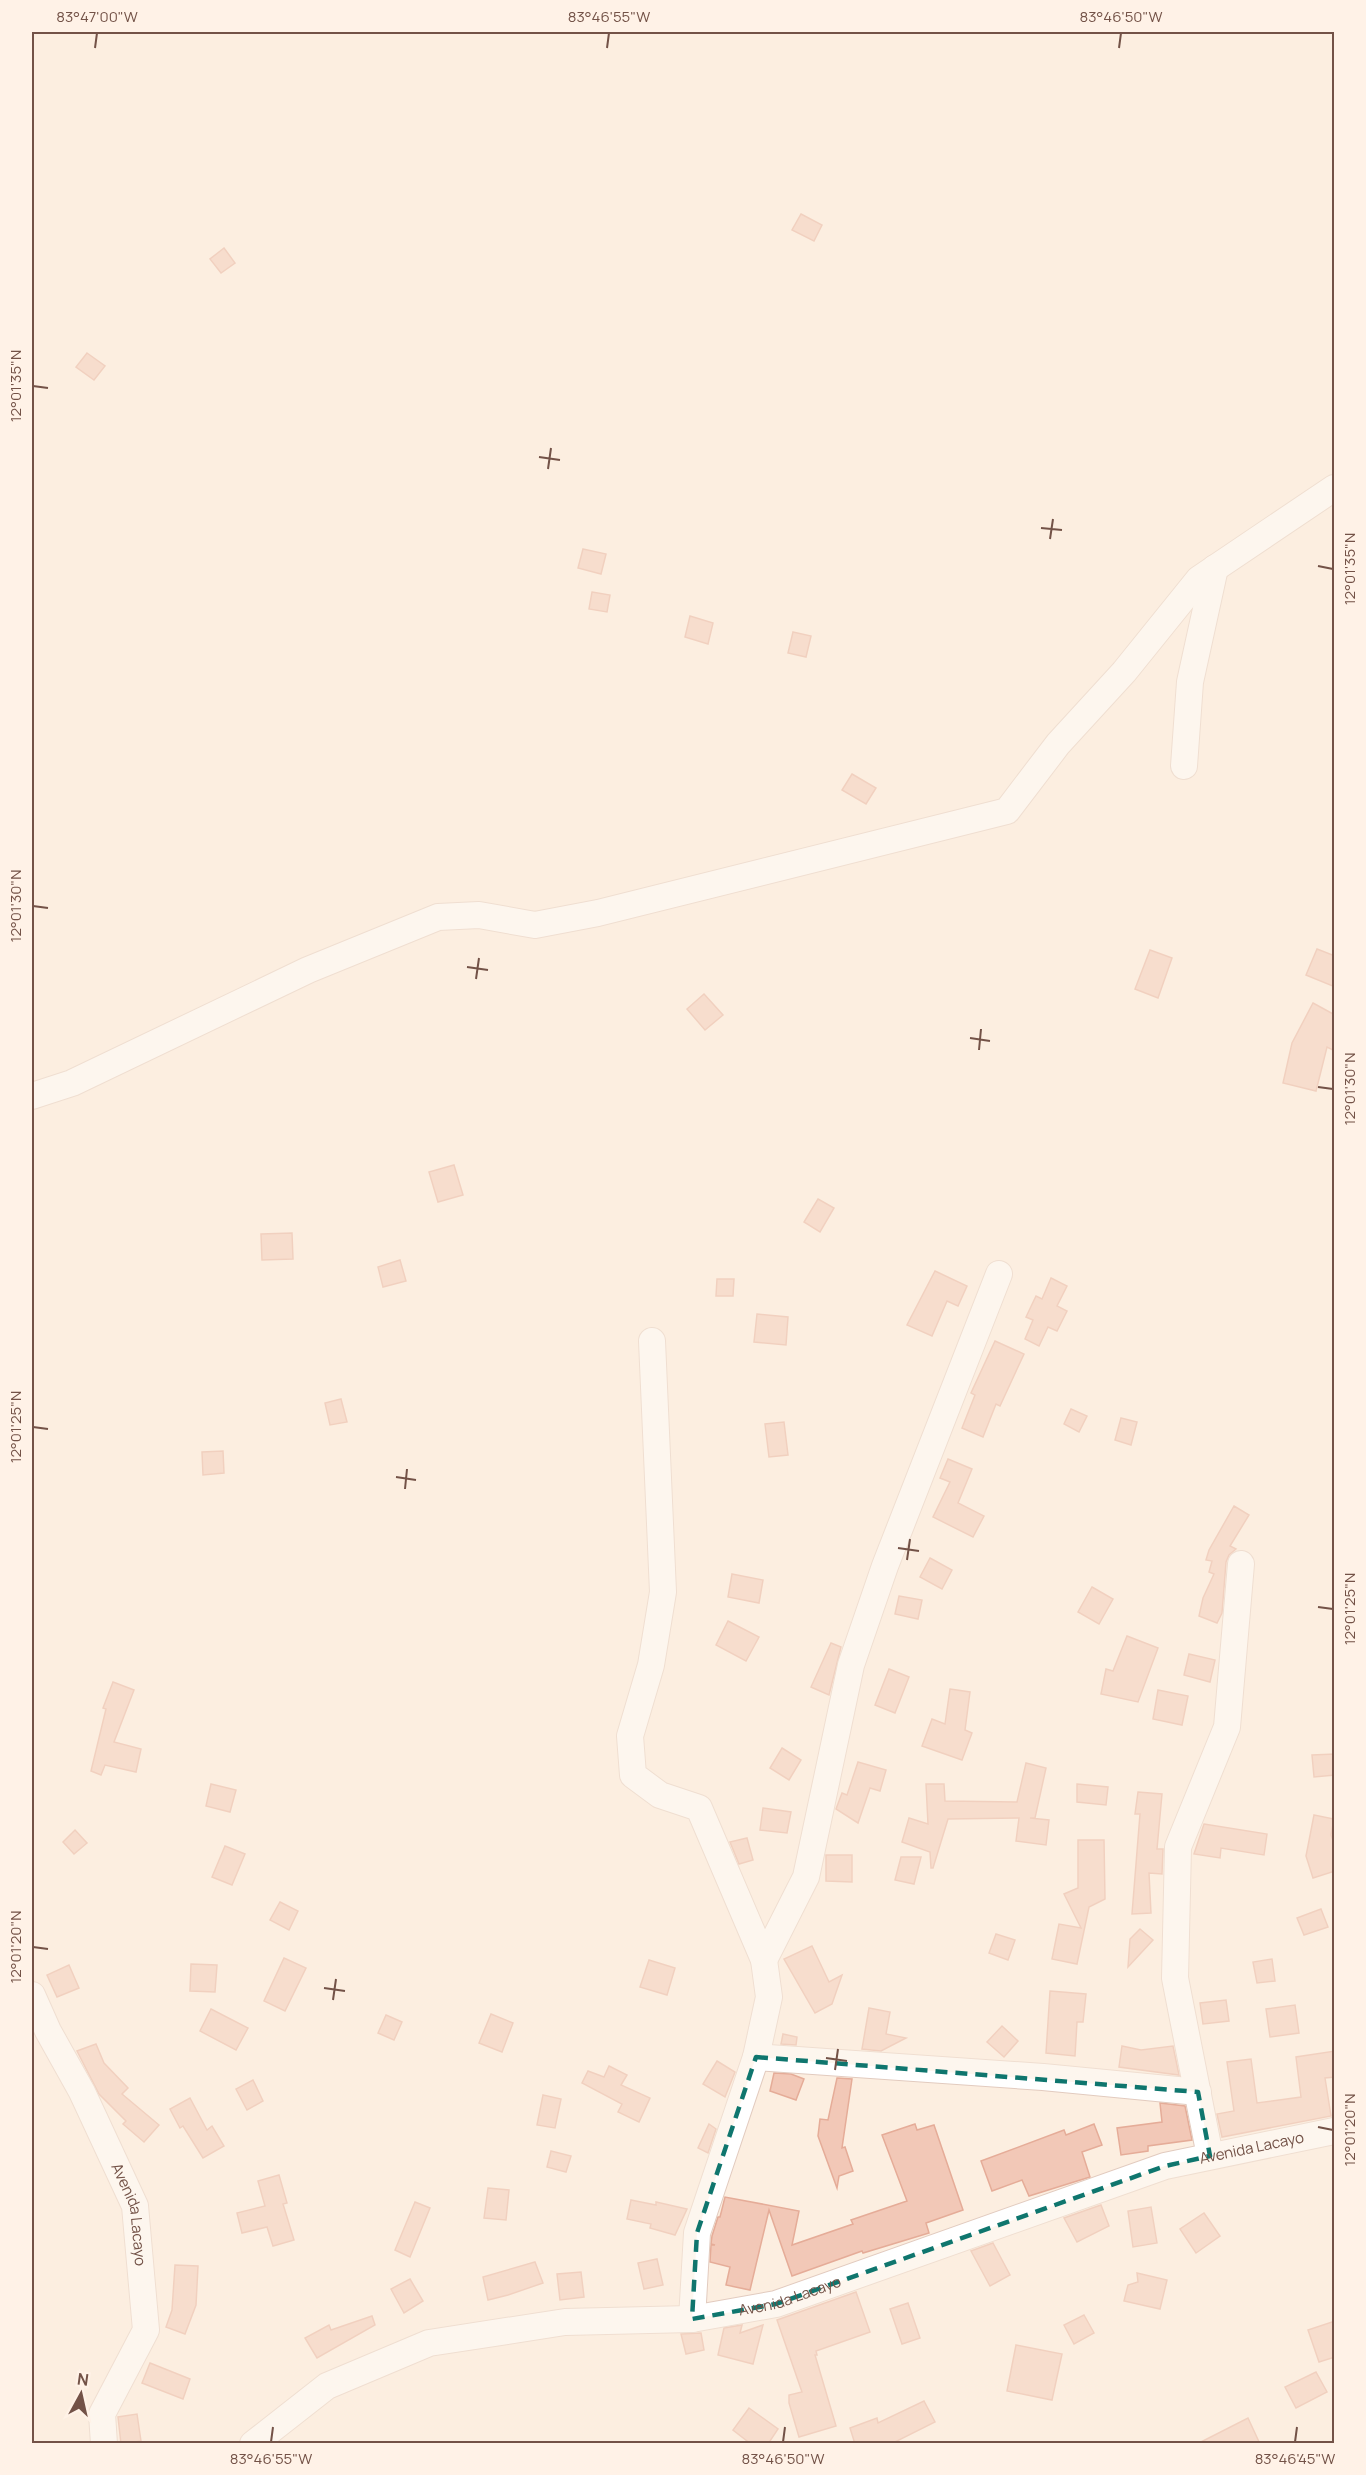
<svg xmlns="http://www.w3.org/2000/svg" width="1366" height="2475" font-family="Manrope,sans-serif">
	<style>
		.building { fill: #f2c8b7; stroke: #e5ac98; stroke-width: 1.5 }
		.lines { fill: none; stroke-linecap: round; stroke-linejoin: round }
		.minor-casing { stroke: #e2cbbf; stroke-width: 28 }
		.minor { stroke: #fff; stroke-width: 26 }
		.marked { fill: none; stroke: #0f766e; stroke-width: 4.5; stroke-dasharray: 12 8; stroke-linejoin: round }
		.ticks { fill: none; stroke: #735247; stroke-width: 2 }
		.labels { text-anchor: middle; stroke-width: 6; stroke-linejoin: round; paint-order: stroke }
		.street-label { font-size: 15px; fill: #735247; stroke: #fff2e7 }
		.neatline { fill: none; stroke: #735247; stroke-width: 2 }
		.ticks-label { font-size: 15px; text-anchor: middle; fill: #735247 }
	</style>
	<rect width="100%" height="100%" fill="#fceee0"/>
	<g class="building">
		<polygon points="801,214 822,225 814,241 792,230"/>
		<polygon points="224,248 235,263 221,273 210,259"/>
		<polygon points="87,353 105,366 94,380 76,367"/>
		<polygon points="583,549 606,554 601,574 578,568"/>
		<polygon points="592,592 610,595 607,612 589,609"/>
		<polygon points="690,616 713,623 708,644 685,637"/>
		<polygon points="793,632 811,636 806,657 788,653"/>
		<polygon points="852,774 876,788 866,804 842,790"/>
		<polygon points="1317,949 1335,956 1335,987 1306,975"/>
		<polygon points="1150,950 1172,958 1158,998 1135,989"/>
		<polygon points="704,994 723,1015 705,1030 687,1009"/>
		<polygon points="1313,1003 1335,1015 1335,1051 1327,1047 1316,1091 1283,1083 1292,1043"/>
		<polygon points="454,1165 463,1195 438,1202 429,1172"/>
		<polygon points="818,1199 834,1208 820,1232 804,1222"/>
		<polygon points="292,1233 293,1259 262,1260 261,1234"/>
		<polygon points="400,1260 406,1281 383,1287 378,1267"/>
		<polygon points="935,1271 967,1286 958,1306 947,1301 932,1336 907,1325"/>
		<polygon points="1051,1278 1067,1286 1057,1306 1067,1311 1057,1331 1048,1327 1039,1346 1025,1339 1033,1320 1026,1317 1036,1296 1042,1299"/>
		<polygon points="717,1279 734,1279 733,1296 716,1296"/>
		<polygon points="757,1314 788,1317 786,1345 754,1342"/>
		<polygon points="995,1341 1024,1354 1000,1406 996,1404 983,1437 962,1428 975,1395 971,1393"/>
		<polygon points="341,1399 347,1422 330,1425 325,1403"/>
		<polygon points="1071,1409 1087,1416 1079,1432 1064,1424"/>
		<polygon points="1121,1418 1137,1422 1131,1445 1115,1440"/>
		<polygon points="784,1422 788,1455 769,1457 765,1424"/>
		<polygon points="223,1451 224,1473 203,1475 202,1452"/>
		<polygon points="948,1459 972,1469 958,1503 984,1516 973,1537 933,1517 950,1482 940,1478"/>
		<polygon points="1234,1506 1249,1515 1230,1546 1236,1549 1229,1555 1226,1562 1222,1613 1217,1623 1199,1616 1203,1598 1214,1574 1209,1572 1212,1561 1206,1560 1209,1550"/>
		<polygon points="930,1558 952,1570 942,1589 920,1577"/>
		<polygon points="732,1574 763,1580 759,1603 728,1597"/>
		<polygon points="1092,1587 1113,1599 1099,1624 1078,1612"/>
		<polygon points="899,1596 922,1600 918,1619 895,1614"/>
		<polygon points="728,1621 759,1637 746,1661 716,1645"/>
		<polygon points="1127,1636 1158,1648 1138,1702 1101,1694 1106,1669 1113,1671"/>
		<polygon points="831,1643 841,1647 829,1695 811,1687"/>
		<polygon points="1189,1654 1215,1660 1210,1682 1184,1675"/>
		<polygon points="889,1669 909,1677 895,1713 875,1705"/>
		<polygon points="113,1682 134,1690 114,1742 141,1749 136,1772 105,1765 101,1775 91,1771 106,1709 103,1708"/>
		<polygon points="950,1689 970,1692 965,1730 972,1733 962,1760 922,1746 932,1719 945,1724"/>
		<polygon points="1158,1690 1188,1696 1182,1725 1153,1719"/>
		<polygon points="782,1748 801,1760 789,1780 770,1768"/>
		<polygon points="1335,1754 1335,1775 1314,1777 1312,1755"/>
		<polygon points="858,1762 886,1770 880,1791 870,1788 858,1823 836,1809 842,1793 847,1795"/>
		<polygon points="1026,1763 1046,1768 1035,1818 1030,1818 1049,1820 1046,1845 1016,1841 1019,1818 948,1819 933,1868 931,1868 930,1852 902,1842 909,1818 928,1824 926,1784 944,1784 945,1801 1017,1802"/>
		<polygon points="211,1784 236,1790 230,1812 206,1806"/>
		<polygon points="1077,1784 1108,1787 1106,1805 1077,1802"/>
		<polygon points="1138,1792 1162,1794 1157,1849 1163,1849 1162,1874 1149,1873 1151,1913 1132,1914 1140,1814 1135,1814"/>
		<polygon points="763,1808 791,1812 787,1833 760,1830"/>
		<polygon points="1314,1815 1334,1819 1331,1835 1335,1846 1335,1871 1313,1878 1306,1856"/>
		<polygon points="1204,1824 1267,1834 1264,1855 1221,1848 1220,1858 1194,1854"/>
		<polygon points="75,1830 87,1843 74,1854 63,1842"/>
		<polygon points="747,1838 753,1860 739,1864 730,1842"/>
		<polygon points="1078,1840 1104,1840 1105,1899 1089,1907 1077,1964 1052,1959 1059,1924 1081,1928 1064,1894 1078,1888"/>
		<polygon points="225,1846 245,1854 232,1885 212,1877"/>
		<polygon points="826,1855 852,1855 852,1882 826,1881"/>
		<polygon points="901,1857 921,1857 914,1884 895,1880"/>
		<polygon points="280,1902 298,1911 289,1930 270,1920"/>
		<polygon points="1321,1909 1328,1927 1304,1935 1297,1918"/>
		<polygon points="1140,1929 1153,1940 1128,1967 1130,1939"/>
		<polygon points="996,1934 1015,1940 1008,1960 989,1953"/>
		<polygon points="812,1946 829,1982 842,1975 832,2004 815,2013 784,1959"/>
		<polygon points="284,1958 306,1968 285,2011 264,2001"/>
		<polygon points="1272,1959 1275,1981 1257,1983 1253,1962"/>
		<polygon points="649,1960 675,1968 667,1995 640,1987"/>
		<polygon points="191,1964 217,1965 215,1992 190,1991"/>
		<polygon points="69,1965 79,1988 57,1997 47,1975"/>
		<polygon points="1050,1991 1086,1994 1083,2022 1077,2022 1075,2056 1046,2053"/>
		<polygon points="1226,2000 1229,2021 1203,2024 1200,2003"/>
		<polygon points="1295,2005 1299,2033 1270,2037 1266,2009"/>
		<polygon points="869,2008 890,2012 886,2034 906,2038 881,2051 862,2049"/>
		<polygon points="211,2009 248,2028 236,2050 200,2031"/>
		<polygon points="491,2014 513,2023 502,2052 479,2043"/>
		<polygon points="386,2015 402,2022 394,2040 378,2033"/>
		<polygon points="1002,2026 1018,2041 1004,2057 987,2042"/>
		<polygon points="783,2034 797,2037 796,2045 781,2044"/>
		<polygon points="96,2044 104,2063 128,2088 122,2094 159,2125 144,2142 123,2124 126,2121 99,2094 77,2051"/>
		<polygon points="1122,2046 1141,2050 1173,2046 1179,2075 1119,2067"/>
		<polygon points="1335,2051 1335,2077 1325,2078 1331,2116 1222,2137 1217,2114 1234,2111 1227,2062 1251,2059 1257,2103 1301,2097 1296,2057"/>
		<polygon points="717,2061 735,2072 725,2097 703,2084"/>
		<polygon points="609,2066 627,2075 621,2085 650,2098 639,2122 618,2112 622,2104 582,2083 588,2071 604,2077"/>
		<polygon points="774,2073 791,2074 804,2079 796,2100 770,2091"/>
		<polygon points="837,2078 852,2079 842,2148 845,2147 853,2171 839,2176 837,2188 818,2136 820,2119 828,2120"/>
		<polygon points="253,2080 263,2101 247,2110 236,2089"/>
		<polygon points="543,2095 561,2099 555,2128 537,2125"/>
		<polygon points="190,2098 207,2130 212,2126 224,2146 203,2158 183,2126 180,2128 170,2109"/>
		<polygon points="1160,2103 1185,2106 1192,2140 1148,2146 1148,2151 1121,2155 1117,2128 1162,2122"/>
		<polygon points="709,2124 716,2129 708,2153 698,2148"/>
		<polygon points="915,2124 917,2130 934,2125 963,2210 926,2223 929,2233 863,2253 862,2251 792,2276 769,2210 750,2290 726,2285 730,2267 710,2262 711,2245 715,2245 711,2244 712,2236 718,2217 720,2217 725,2197 799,2211 792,2245 853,2224 851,2220 907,2201 882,2135"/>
		<polygon points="1094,2124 1102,2145 1082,2152 1090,2177 1029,2196 1022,2180 992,2191 981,2161 1064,2130 1066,2135"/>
		<polygon points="551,2151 571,2156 566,2172 547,2167"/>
		<polygon points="279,2175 287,2203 283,2204 294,2240 273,2246 267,2227 242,2233 237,2213 265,2206 258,2181"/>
		<polygon points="488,2188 509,2190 506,2220 484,2218"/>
		<polygon points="631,2200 656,2205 656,2202 687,2209 675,2235 650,2228 651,2224 627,2219"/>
		<polygon points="415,2202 430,2208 410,2257 395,2250"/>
		<polygon points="1101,2205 1109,2226 1077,2242 1064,2218"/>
		<polygon points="1151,2207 1157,2243 1133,2247 1128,2211"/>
		<polygon points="1204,2213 1220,2236 1196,2253 1180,2229"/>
		<polygon points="993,2243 1010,2275 990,2286 971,2251"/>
		<polygon points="657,2259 663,2285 644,2289 638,2263"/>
		<polygon points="535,2262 543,2283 508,2295 488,2300 483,2277"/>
		<polygon points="175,2265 198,2266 196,2305 185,2334 166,2327 172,2310"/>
		<polygon points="581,2272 584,2297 560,2300 557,2274"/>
		<polygon points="1137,2273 1167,2280 1160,2309 1124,2301 1128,2285 1138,2282"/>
		<polygon points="410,2279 423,2301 404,2313 391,2289"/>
		<polygon points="856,2292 870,2332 816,2351 817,2355 815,2355 836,2426 799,2437 789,2403 789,2395 802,2392 777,2320"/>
		<polygon points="908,2303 920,2338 902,2344 890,2309"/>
		<polygon points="1084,2315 1094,2333 1074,2344 1064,2325"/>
		<polygon points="372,2316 375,2325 317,2358 305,2338 329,2325 331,2330"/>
		<polygon points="1335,2321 1335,2357 1319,2362 1308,2330"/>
		<polygon points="742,2325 740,2333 763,2325 753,2364 718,2355 724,2328"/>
		<polygon points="701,2333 704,2350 686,2354 681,2334"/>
		<polygon points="1016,2345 1062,2354 1052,2400 1007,2391"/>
		<polygon points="150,2363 190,2379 183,2399 142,2383"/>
		<polygon points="1316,2372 1327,2392 1296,2408 1285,2387"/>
		<polygon points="924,2401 935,2422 891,2444 855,2444 850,2428 877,2418 878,2423"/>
		<polygon points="749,2408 778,2429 768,2444 751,2444 733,2430"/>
		<polygon points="137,2414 141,2441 121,2444 118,2417"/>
		<polygon points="1248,2418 1260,2444 1197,2444"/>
	</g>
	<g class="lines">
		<defs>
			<g id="minor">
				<polyline points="1184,766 1190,682 1215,568"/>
				<polyline points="32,1096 72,1083 308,970 438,917 479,915 535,925 598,913 1007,811 1058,744 1124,672 1199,579 1334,488"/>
				<polyline points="652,1341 663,1592 651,1665 630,1736 633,1775 660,1795 699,1808 764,1960 769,1997 756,2057 697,2233 692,2319"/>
				<polyline points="764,1960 806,1877 851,1665 885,1566 999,1274"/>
				<path id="s1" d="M32 1995 48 2031 82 2092 135 2206 146 2330 102 2414 104 2444"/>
				<polyline points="756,2057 1043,2077 1198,2092"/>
				<polyline points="1210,2156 1175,1978 1178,1847 1227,1727 1241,1564"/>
				<path id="s2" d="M253 2444 327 2386 429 2343 565 2322 692 2319 776 2304 1165 2166 1334 2131"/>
			</g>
		</defs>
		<use href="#minor" class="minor-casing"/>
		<use href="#minor" class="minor"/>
	</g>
	<path d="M0 0H1366V2475H0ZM756 2057 1198 2092 1210 2156 1165 2166 776 2304 692 2319 697 2233Z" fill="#fceee0" fill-opacity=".55" fill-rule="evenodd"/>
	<path class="marked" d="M756 2057 1198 2092 1210 2156 1165 2166 776 2304 692 2319 697 2233Z"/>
	<path class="ticks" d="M95 48 97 33M607 48 609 33M1119 48 1121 33M33 386 48 388M539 457 560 460M548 469 551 448M1041 528 1062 530M1050 539 1053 519M1318 566 1333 569M33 906 48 908M467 967 488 970M476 979 479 958M970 1038 990 1041M979 1050 981 1029M1318 1087 1333 1089M33 1427 48 1429M396 1477 416 1480M405 1489 407 1469M898 1548 919 1551M907 1560 910 1539M1318 1607 1333 1609M33 1947 48 1949M324 1988 345 1991M333 2000 336 1979M826 2058 847 2061M835 2070 838 2049M1318 2127 1333 2130M271 2442 273 2427M783 2442 785 2427M1295 2442 1297 2427"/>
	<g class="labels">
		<g class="street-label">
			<text dy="5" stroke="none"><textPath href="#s2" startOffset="1056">Avenida Lacayo</textPath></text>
			<text dy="5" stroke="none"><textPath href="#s1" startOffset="242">Avenida Lacayo</textPath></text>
			<text dy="5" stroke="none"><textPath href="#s2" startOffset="570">Avenida Lacayo</textPath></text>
		</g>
	</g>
	<rect width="1366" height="2475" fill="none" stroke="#fff2e7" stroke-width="66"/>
	<g transform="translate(81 2394) rotate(8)" stroke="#fff2e7" stroke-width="4.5" paint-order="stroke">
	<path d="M0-4.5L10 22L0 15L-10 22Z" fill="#735247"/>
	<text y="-9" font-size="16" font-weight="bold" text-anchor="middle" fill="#735247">N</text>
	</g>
	<rect x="33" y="33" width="1300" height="2409" class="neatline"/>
	<g class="ticks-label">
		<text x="97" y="22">83°47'00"W</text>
		<text x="609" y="22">83°46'55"W</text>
		<text x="1121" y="22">83°46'50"W</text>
		<text transform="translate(16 386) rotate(-90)" y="5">12°01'35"N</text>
		<text transform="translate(1350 569) rotate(-90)" y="5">12°01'35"N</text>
		<text transform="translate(16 906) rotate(-90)" y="5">12°01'30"N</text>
		<text transform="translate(1350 1089) rotate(-90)" y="5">12°01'30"N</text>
		<text transform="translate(16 1427) rotate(-90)" y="5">12°01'25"N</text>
		<text transform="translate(1350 1609) rotate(-90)" y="5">12°01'25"N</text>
		<text transform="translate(16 1947) rotate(-90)" y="5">12°01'20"N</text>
		<text transform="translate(1350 2130) rotate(-90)" y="5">12°01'20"N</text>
		<text x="271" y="2464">83°46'55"W</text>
		<text x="783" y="2464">83°46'50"W</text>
		<text x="1295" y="2464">83°46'45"W</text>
	</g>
</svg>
